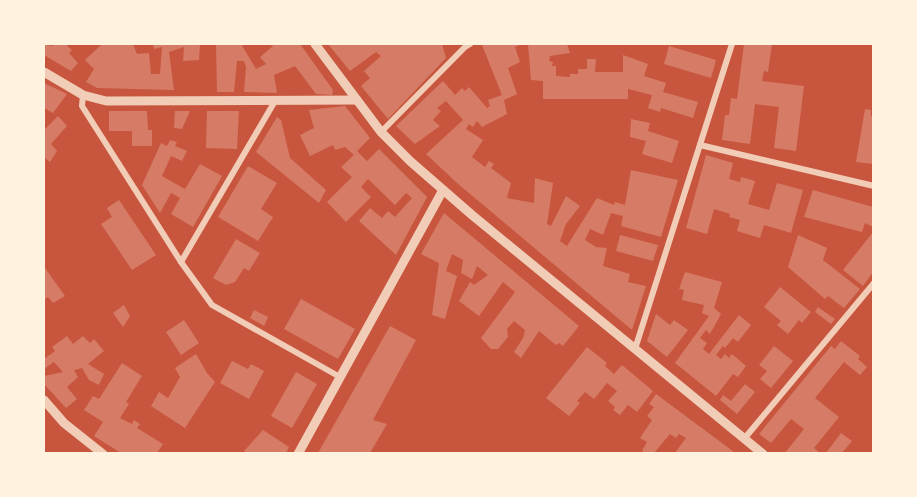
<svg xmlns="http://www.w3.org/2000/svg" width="917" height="497" font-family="Raleway,sans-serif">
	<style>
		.building { fill: #d67c66 }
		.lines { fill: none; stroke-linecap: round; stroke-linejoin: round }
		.minor { stroke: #f1ccb7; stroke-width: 6 }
		.tertiary { stroke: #f1ccb7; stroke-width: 9 }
	</style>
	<rect width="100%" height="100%" fill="#c8553d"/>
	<g class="building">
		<polygon points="44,44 52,46 54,44 69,44 67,46 72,50 69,53 78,63 71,71 44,55"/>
		<polygon points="99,44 133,44 137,54 149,53 151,74 160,74 162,47 154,49 153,44 200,44 199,60 183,61 184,47 169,52 174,90 97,88 86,82 94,69 85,60 101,45"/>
		<polygon points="216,44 241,44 256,69 266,64 260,57 273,46 271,44 300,44 333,90 332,95 316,94 295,66 274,75 277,93 244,92 246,67 244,61 237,61 234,92 217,92"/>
		<polygon points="328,44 442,44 446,58 388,119 361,86 370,78 364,71 381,56 376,52 350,71"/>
		<polygon points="485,44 522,44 515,47 520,62 508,68 517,94 504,100 507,114 482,127 477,121 473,127 469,124 466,129 483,140 472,157 485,167 489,161 494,164 491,168 511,183 507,198 534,203 535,178 553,183 547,224 551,226 566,196 580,206 566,224 560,241 567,246 597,198 614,205 615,202 625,205 631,170 678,180 661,237 621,226 623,216 611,213 603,235 590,229 585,240 596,247 607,248 603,266 630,274 628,282 646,286 632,330 457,183 426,154 463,120 446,101 437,108 441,111 433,120 440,126 415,144 396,126 443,81 455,95 462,88 465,91 469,87 487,108 490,106 488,100 502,95 482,45"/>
		<polygon points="528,44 567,44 570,53 550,56 549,61 553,62 552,66 556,66 556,76 570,77 570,74 578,74 578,69 587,69 587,59 596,59 595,72 623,72 623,55 648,64 644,76 666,83 663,92 698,102 693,118 661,108 660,112 648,108 652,95 628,89 628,99 543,99 543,81 531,80"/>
		<polygon points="744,44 772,44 768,72 764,71 762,81 804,86 796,151 774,148 779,107 755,104 750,144 722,140 725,115 729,115 731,98 737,99"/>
		<polygon points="669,46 716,60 711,78 664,64"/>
		<polygon points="44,83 67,94 53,113 44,108"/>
		<polygon points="345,106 370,138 357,151 367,161 379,149 427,197 396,255 359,221 370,208 382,218 388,211 395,217 412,198 406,193 395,205 368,179 361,187 371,197 346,222 327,202 352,177 341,167 354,155 345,147 335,150 333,145 310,156 300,135 314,128 309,110"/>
		<polygon points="865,109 871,110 871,116 873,116 873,164 856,162"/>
		<polygon points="109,111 147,111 148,130 152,130 152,146 132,146 132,131 109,131"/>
		<polygon points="175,111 190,111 182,129 174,128"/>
		<polygon points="207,111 239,111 237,149 206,148"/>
		<polygon points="58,116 67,126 51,144 57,151 50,162 44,157 44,130"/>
		<polygon points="277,117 281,120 290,158 326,190 319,203 256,152"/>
		<polygon points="631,119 650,123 648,131 679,141 672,163 642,154 646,141 630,137"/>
		<polygon points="170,140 177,142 175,146 187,151 182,161 171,156 162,176 185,189 200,164 222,176 193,227 171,214 180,198 171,193 160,213 142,185 161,143 167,146"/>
		<polygon points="706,155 733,163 729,179 740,182 741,177 755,181 748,204 769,210 777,183 803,190 791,233 764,225 760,238 737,231 740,220 729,217 730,214 714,209 707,234 686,228"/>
		<polygon points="248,166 277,183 261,209 273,217 258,241 218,217"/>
		<polygon points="813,190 873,207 873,227 865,223 862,232 804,217"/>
		<polygon points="119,200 156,255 132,270 101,224 112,217 107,208"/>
		<polygon points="444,213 579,326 563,346 559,343 556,345 539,331 521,358 514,352 523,338 525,330 514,321 507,329 508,337 498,349 491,349 481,338 515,292 503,282 479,316 459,301 470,282 474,285 488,275 477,266 472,279 461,273 463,260 452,254 446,271 457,276 445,319 432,315 439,263 421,254"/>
		<polygon points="873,232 873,272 863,286 843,270"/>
		<polygon points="620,235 658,245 653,261 616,251"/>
		<polygon points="798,235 827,248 823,260 860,289 844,308 828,296 825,299 788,267"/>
		<polygon points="236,239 260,253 249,271 244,268 235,282 226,285 213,278"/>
		<polygon points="45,268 65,296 53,303 48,297 44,300 44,269"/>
		<polygon points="685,272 722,282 714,308 721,314 710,334 706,330 700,338 707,343 703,349 709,354 739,315 751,325 738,342 733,338 725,348 723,346 716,355 721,359 725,354 729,358 732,354 746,366 738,377 733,374 716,396 675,363 709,316 702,313 704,305 682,300 684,290 679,289"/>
		<polygon points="780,287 811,312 802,323 799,320 788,334 777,325 781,321 764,307"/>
		<polygon points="301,299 355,329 338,359 284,329"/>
		<polygon points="124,305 130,316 123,327 113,313"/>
		<polygon points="818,307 835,319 831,324 815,312"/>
		<polygon points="254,310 268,317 264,326 250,318"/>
		<polygon points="656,314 670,325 674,320 688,330 667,357 647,341"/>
		<polygon points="184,320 199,343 181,355 166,332"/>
		<polygon points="390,326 416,340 373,420 387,424 370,453 318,453"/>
		<polygon points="67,336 73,344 83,336 90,343 94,339 104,351 88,364 104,374 99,385 89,380 82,368 74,370 78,377 67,387 77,399 66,408 44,384 44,376 63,372 54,362 44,369 44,359 55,351 52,347"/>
		<polygon points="841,341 860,356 858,359 867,367 860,375 844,362 815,398 839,417 814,448 820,453 785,453 804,429 791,419 771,443 759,434 831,346 835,349"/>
		<polygon points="774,346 793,361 771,388 760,379 767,371 759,365"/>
		<polygon points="587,347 607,363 605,366 614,374 622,365 653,391 637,412 628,405 620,415 613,410 615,407 608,401 617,391 607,383 594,399 585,392 577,401 580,403 569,416 546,398"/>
		<polygon points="196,354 207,373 215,382 185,428 151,406 159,392 168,398 180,377 175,368"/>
		<polygon points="232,361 248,369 251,364 264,371 249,399 220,383"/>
		<polygon points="122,363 142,376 126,402 129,404 120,418 132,424 134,420 140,424 137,428 163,444 157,453 121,453 94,436 103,422 84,410 93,396 99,399"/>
		<polygon points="296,372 317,384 292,428 271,416"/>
		<polygon points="745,384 755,392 737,414 720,400 723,395 731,401"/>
		<polygon points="656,394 730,449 735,453 675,453 686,438 679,434 676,438 670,434 654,453 646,453 642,451 647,442 640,438 652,420 647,416 654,407 649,404"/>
		<polygon points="263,430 289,447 286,453 248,453 244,451"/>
		<polygon points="841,433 852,441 842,453 826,453"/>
	</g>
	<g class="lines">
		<g class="minor">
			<polyline points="83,95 82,106 181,262 212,305 340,377"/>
			<polyline points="381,132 465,47 470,44"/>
			<polyline points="700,145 874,186"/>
			<polyline points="181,262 275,101"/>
			<polyline points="635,349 732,44"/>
			<polyline points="744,439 874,283"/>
		</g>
		<g class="tertiary">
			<polyline points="315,44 381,132 410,161 472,215 763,454"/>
			<polyline points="44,72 83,95 106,101 357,100"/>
			<polyline points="44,400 64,423 103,454"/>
			<polyline points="298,454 443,190"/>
		</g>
	</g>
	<rect width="917" height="497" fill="none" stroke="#fff3e0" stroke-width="90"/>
</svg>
